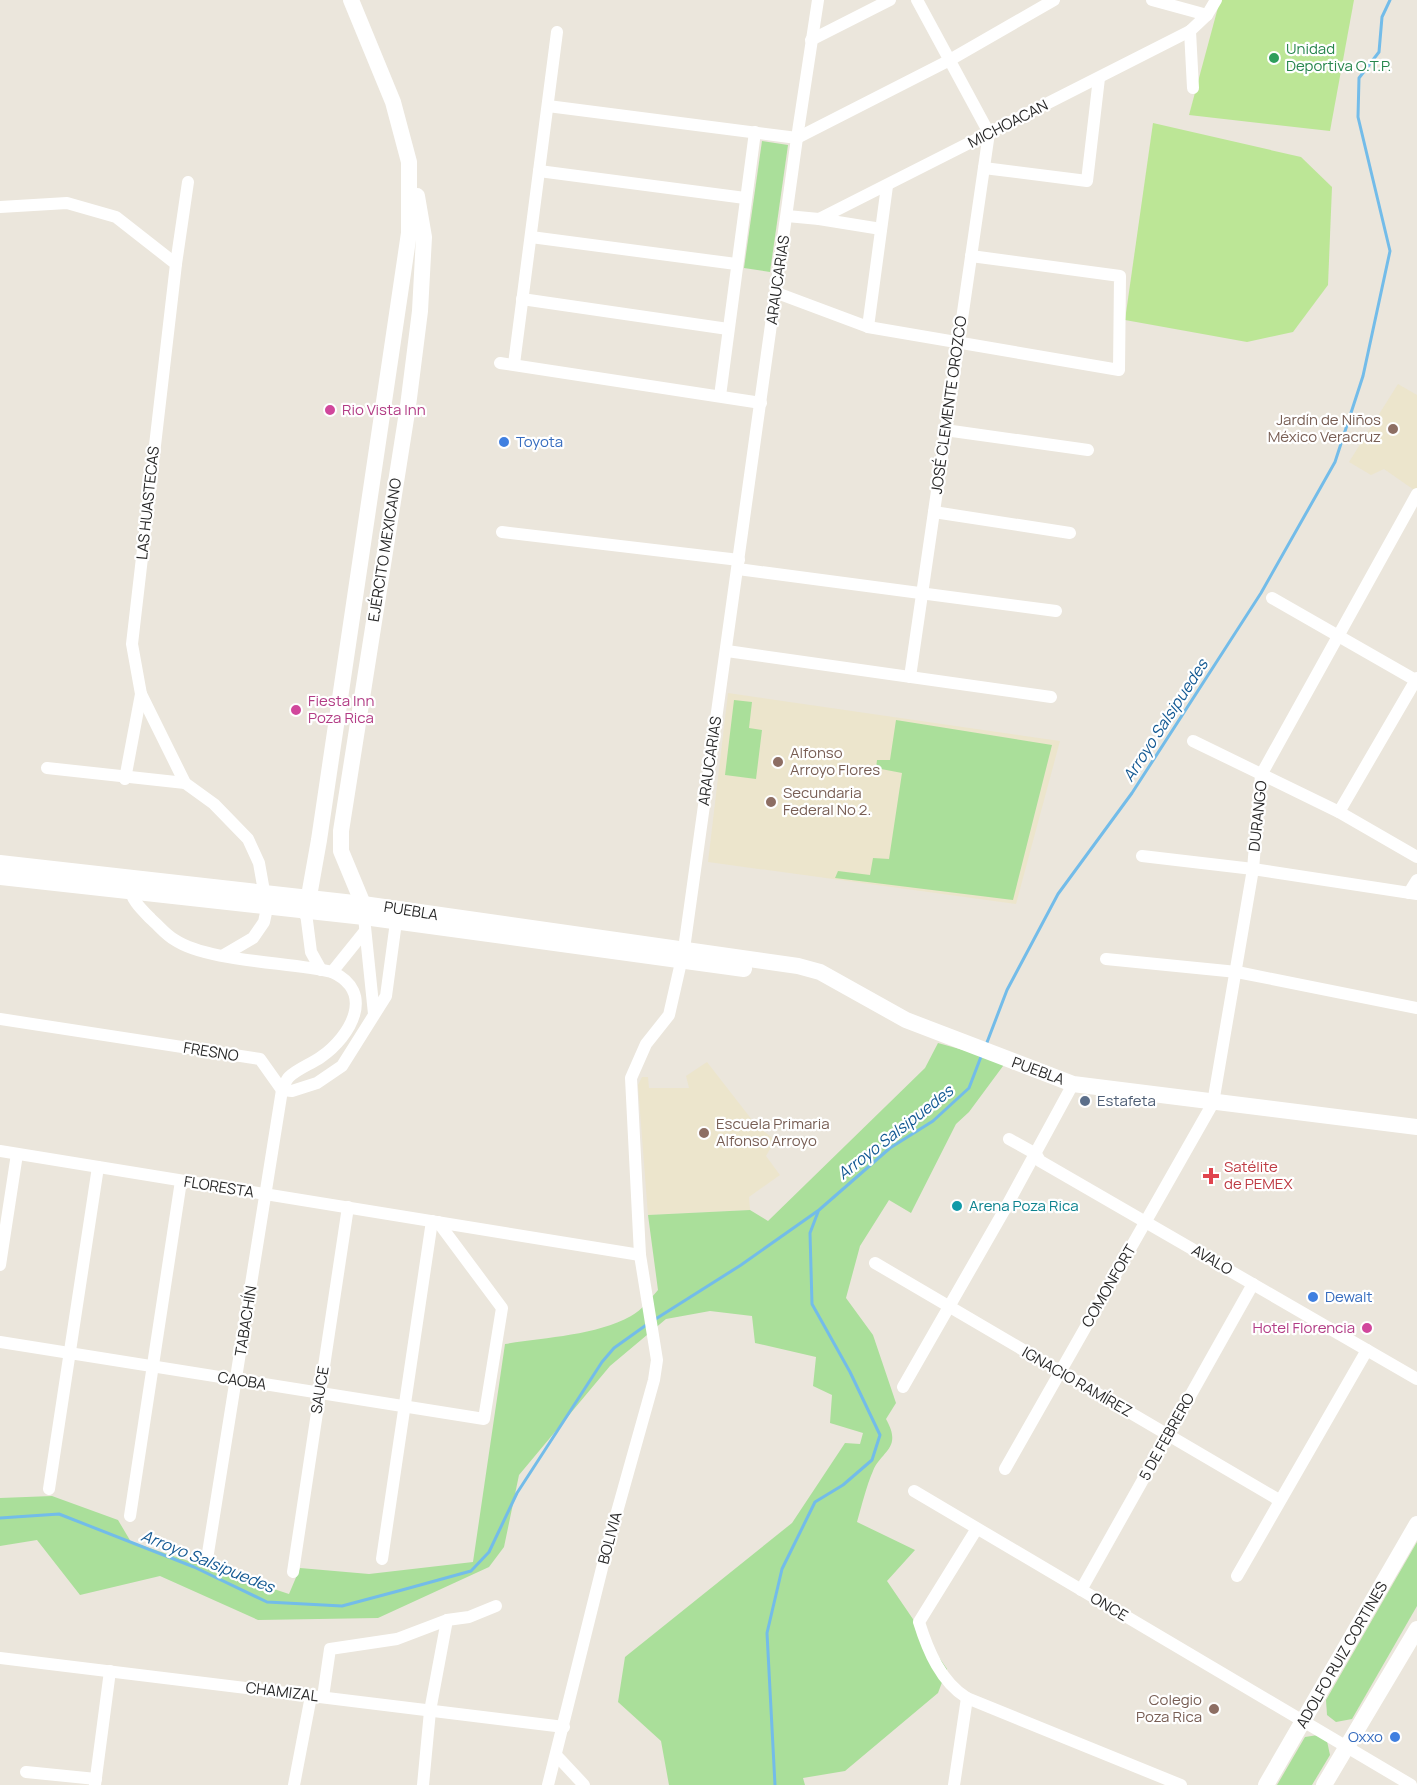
<svg xmlns="http://www.w3.org/2000/svg" width="1417" height="1785" font-family="Manrope,sans-serif">
	<style>
		.education { fill: #ece5cc }
		.green { fill: #aadf9a }
		.pitch { fill: #bce696 }
		.lines { fill: none; stroke-linecap: round; stroke-linejoin: round }
		.stream { stroke: #73bce9; stroke-width: 3 }
		.street { stroke: #fff; stroke-width: 12 }
		.secondary { stroke: #fff; stroke-width: 16 }
		.leisure-dot { fill: #2e9e5b; stroke: #fff; stroke-width: 2 }
		.hotel-dot { fill: #d1479c; stroke: #fff; stroke-width: 2 }
		.education-dot { fill: #8d6e63; stroke: #fff; stroke-width: 2 }
		.shop-dot { fill: #3f7fe0; stroke: #fff; stroke-width: 2 }
		.service-dot { fill: #5c6f8a; stroke: #fff; stroke-width: 2 }
		.health-dot { fill: #e0444e; stroke: #fff; stroke-width: 2 }
		.culture-dot { fill: #0f9aa8; stroke: #fff; stroke-width: 2 }
		.labels { text-anchor: middle; stroke-width: 4.5; stroke-linejoin: round; paint-order: stroke }
		.leisure-label { font-size: 15px; fill: #27864d; stroke: #fff; text-anchor: start }
		.street-label { font-size: 15px; fill: #292929; stroke: #fff }
		.hotel-label { font-size: 15px; fill: #b23c85; stroke: #fff; text-anchor: start }
		.education-label { font-size: 15px; fill: #785e54; stroke: #fff; text-anchor: start }
		.shop-label { font-size: 15px; fill: #366cbe; stroke: #fff; text-anchor: start }
		.service-label { font-size: 15px; fill: #4e5e75; stroke: #fff; text-anchor: start }
		.health-label { font-size: 15px; fill: #be3a42; stroke: #fff; text-anchor: start }
		.culture-label { font-size: 15px; fill: #0d838f; stroke: #fff; text-anchor: start }
		.water-label { font-size: 16px; font-style: italic; fill: #135993; stroke: #fff }
	</style>
	<rect width="100%" height="100%" fill="#ebe6dc"/>
	<g class="education">
		<polygon points="1398,384 1417,395 1417,492 1384,469 1371,475 1349,462"/>
		<polygon points="728,693 1060,741 1016,904 708,862"/>
		<polygon points="707,1062 756,1125 775,1140 766,1156 780,1175 749,1197 750,1210 648,1215 638,1085 642,1077 648,1077 649,1088 689,1088 686,1076"/>
	</g>
	<g class="green">
		<polygon points="762,141 788,145 770,272 744,268"/>
		<polygon points="734,700 752,702 749,728 762,730 756,779 725,775"/>
		<polygon points="896,720 1052,745 1013,900 835,878 838,871 870,875 873,858 889,859 902,773 876,768 877,760 890,760"/>
		<path d="M938 1043 1006 1062 969 1112 956 1124 911 1213 889 1200 860 1246 846 1298 873 1335 896 1403 886 1419C903 1449 881 1451 873 1471 866 1487 862 1505 857 1522L915 1550 887 1581 947 1669 938 1693 845 1771 803 1778 805 1785H669L661 1741 618 1702 625 1657 792 1523 845 1443 860 1444 863 1433 830 1423 832 1395 813 1386 816 1357 755 1343 752 1316 710 1311 666 1319 610 1366 519 1475 504 1547 489 1567 378 1618 258 1620 160 1576 80 1595 37 1540 0 1546V1498L52 1496 118 1520 131 1542 289 1594 300 1568 369 1574 473 1562 505 1344C545 1337 595 1336 631 1316 642 1310 650 1299 658 1290L648 1215 750 1210 768 1221 925 1068Z"/>
		<polygon points="1417,1542 1417,1606 1352,1719 1336,1722 1327,1715 1326,1700"/>
		<polygon points="1318,1735 1327,1741 1330,1755 1312,1785 1277,1785 1305,1737"/>
	</g>
	<g class="pitch">
		<polygon points="1220,0 1354,0 1330,131 1189,115"/>
		<polygon points="1153,123 1301,157 1332,187 1328,285 1293,332 1247,342 1125,320"/>
	</g>
	<g class="lines">
		<g class="stream">
			<polyline points="986,1045 1007,990 1058,894 1132,793 1261,593 1335,462 1363,376 1390,251 1358,117 1359,78 1379,52 1382,17 1390,0"/>
			<polyline points="654,1320 741,1265 819,1210 890,1148 933,1121 969,1088 982,1054"/>
			<polyline points="0,1518 59,1514 194,1567 267,1602 342,1606 402,1590 471,1571 489,1552 517,1493 602,1362 614,1348 649,1323"/>
			<polyline points="775,1785 767,1633 782,1569 815,1502 843,1485 872,1460 880,1435 850,1372 812,1304 810,1233 818,1212"/>
		</g>
		<g class="street">
			<polyline points="1152,0 1207,15"/>
			<polyline points="1190,31 1193,88"/>
			<polyline points="811,40 890,0"/>
			<polyline points="548,106 797,138 948,61 1054,0"/>
			<polyline points="984,168 1087,181 1099,78"/>
			<polyline points="539,171 745,198"/>
			<polyline points="0,207 67,203 116,217 176,264 132,644 141,694 185,783 214,804 248,839 259,863 267,908 264,922 253,938 224,955"/>
			<polyline points="787,216 819,219 1190,31 1207,15 1216,0"/>
			<polyline points="819,219 881,229"/>
			<polyline points="531,237 736,264"/>
			<polyline points="176,264 188,182"/>
			<polyline points="777,293 868,327 1119,370 1120,276 971,256"/>
			<polyline points="522,299 728,329"/>
			<polyline points="868,327 887,186"/>
			<polyline points="500,363 761,403"/>
			<polyline points="514,364 557,32"/>
			<polyline points="720,396 755,132"/>
			<polyline points="945,430 1088,450"/>
			<polyline points="934,512 1070,533"/>
			<polyline points="502,532 739,560"/>
			<polyline points="738,569 1056,611"/>
			<polyline points="1272,598 1417,681"/>
			<polyline points="727,651 1051,697"/>
			<polyline points="910,677 989,133 917,0"/>
			<polyline points="1193,741 1339,812 1417,857"/>
			<polyline points="47,768 185,783"/>
			<polyline points="125,779 141,694"/>
			<polyline points="1339,812 1417,678"/>
			<polyline points="1142,856 1253,869 1417,894"/>
			<path d="M130 885C130 899 141 909 151 919 159 926 166 935 175 940 208 962 291 962 332 972 376 992 351 1036 321 1057 311 1064 297 1069 289 1077 286 1080 284 1086 282 1090L208 1553"/>
			<polyline points="1409,893 1417,880"/>
			<polyline points="306,913 311,952 321,970"/>
			<polyline points="364,917 374,1014"/>
			<polyline points="1106,959 1237,972 1417,1008"/>
			<polyline points="332,972 365,931"/>
			<polyline points="0,1019 260,1059 282,1090 292,1091 317,1083 342,1066 386,996 396,922"/>
			<polyline points="1009,1139 1036,1154 1040,1161 1417,1379"/>
			<polyline points="0,1151 640,1255"/>
			<polyline points="875,1263 1279,1500"/>
			<polyline points="0,1265 17,1154"/>
			<polyline points="0,1342 484,1419 502,1308 438,1222"/>
			<polyline points="903,1387 1005,1209 1073,1084"/>
			<polyline points="1005,1469 1213,1103 1253,869 1261,775 1417,494"/>
			<polyline points="49,1489 98,1167"/>
			<polyline points="914,1491 1411,1785"/>
			<polyline points="130,1516 181,1181"/>
			<path d="M976 1530 919 1622C928 1651 941 1682 967 1698L1181 1785"/>
			<polyline points="382,1559 432,1221"/>
			<polyline points="293,1572 348,1207"/>
			<polyline points="1237,1576 1367,1350"/>
			<polyline points="1081,1590 1253,1284"/>
			<polyline points="0,1658 564,1727"/>
			<polyline points="323,1697 330,1649 397,1639 447,1620 469,1617 496,1606"/>
			<polyline points="556,1755 584,1785"/>
			<polyline points="26,1772 96,1779"/>
			<polyline points="95,1785 110,1671"/>
			<polyline points="294,1785 311,1696"/>
			<polyline points="423,1785 430,1711 447,1620"/>
			<polyline points="548,1785 608,1544 654,1380 657,1360 640,1255 631,1078 646,1044 669,1015 684,949 797,138 818,0"/>
			<polyline points="954,1785 967,1698"/>
		</g>
		<g class="secondary">
			<polyline points="0,863 363,904 798,966 820,972 906,1020 1073,1084 1417,1127"/>
			<polyline points="0,877 364,917 744,969"/>
			<polyline points="363,912 363,904 341,851 341,831 408,406 420,311 424,237 417,196"/>
			<polyline points="306,913 319,840 409,233 409,162 393,102 351,0"/>
			<polyline points="1266,1785 1417,1524"/>
			<polyline points="1324,1785 1417,1629"/>
		</g>
	</g>
	<circle class="leisure-dot" cx="1274" cy="58" r="6"/>
	<g class="hotel-dot">
		<circle cx="330" cy="410" r="6"/>
		<circle cx="296" cy="710" r="6"/>
		<circle cx="1367" cy="1328" r="6"/>
	</g>
	<g class="education-dot">
		<circle cx="1393" cy="429" r="6"/>
		<circle cx="778" cy="762" r="6"/>
		<circle cx="771" cy="802" r="6"/>
		<circle cx="704" cy="1133" r="6"/>
		<circle cx="1214" cy="1709" r="6"/>
	</g>
	<g class="shop-dot">
		<circle cx="504" cy="442" r="6"/>
		<circle cx="1313" cy="1297" r="6"/>
		<circle cx="1395" cy="1737" r="6"/>
	</g>
	<circle class="service-dot" cx="1085" cy="1101" r="6"/>
	<path class="health-dot" d="M1208 1167h6v6h6v6h-6v6h-6v-6h-6v-6h6z"/>
	<circle class="culture-dot" cx="957" cy="1206" r="6"/>
	<g class="labels">
		<g class="leisure-label">
			<text x="1286" y="54">Unidad<tspan x="1286" dy="17">Deportiva O.T.P.</tspan></text>
		</g>
		<g class="street-label">
			<text transform="translate(1008 124) rotate(-27)" y="5">MICHOACAN</text>
			<text transform="translate(778 280) rotate(-82)" y="5">ARAUCARIAS</text>
			<text transform="translate(949 405) rotate(-82)" y="5">JOSÉ CLEMENTE OROZCO</text>
			<text transform="translate(148 503) rotate(-84)" y="5">LAS HUASTECAS</text>
			<text transform="translate(385 550) rotate(-81)" y="5">EJÉRCITO MEXICANO</text>
			<text transform="translate(710 761) rotate(-82)" y="5">ARAUCARIAS</text>
			<text transform="translate(1258 816) rotate(-84)" y="5">DURANGO</text>
			<text transform="translate(411 911) rotate(9)" y="5">PUEBLA</text>
			<text transform="translate(211 1052) rotate(9)" y="5">FRESNO</text>
			<text transform="translate(1038 1071) rotate(20)" y="5">PUEBLA</text>
			<text transform="translate(219 1187) rotate(9)" y="5">FLORESTA</text>
			<text transform="translate(1212 1260) rotate(30)" y="5">AVALO</text>
			<text transform="translate(1109 1286) rotate(-60)" y="5">COMONFORT</text>
			<text transform="translate(246 1321) rotate(-81)" y="5">TABACHÍN</text>
			<text transform="translate(242 1381) rotate(9)" y="5">CAOBA</text>
			<text transform="translate(1077 1382) rotate(30)" y="5">IGNACIO RAMÍREZ</text>
			<text transform="translate(320 1390) rotate(-81)" y="5">SAUCE</text>
			<text transform="translate(1167 1437) rotate(-61)" y="5">5 DE FEBRERO</text>
			<text transform="translate(610 1538) rotate(-75)" y="5">BOLIVIA</text>
			<text transform="translate(1109 1607) rotate(31)" y="5">ONCE</text>
			<text transform="translate(1342 1655) rotate(-60)" y="5">ADOLFO RUIZ CORTINES</text>
			<text transform="translate(282 1692) rotate(7)" y="5">CHAMIZAL</text>
		</g>
		<g class="hotel-label">
			<text x="342" y="415">Rio Vista Inn</text>
			<text x="308" y="706">Fiesta Inn<tspan x="308" dy="17">Poza Rica</tspan></text>
			<text x="1355" y="1333" text-anchor="end">Hotel Florencia</text>
		</g>
		<g class="education-label">
			<text x="1381" y="425" text-anchor="end">Jardín de Niños<tspan x="1381" dy="17">México Veracruz</tspan></text>
			<text x="790" y="758">Alfonso<tspan x="790" dy="17">Arroyo Flores</tspan></text>
			<text x="783" y="798">Secundaria<tspan x="783" dy="17">Federal No 2.</tspan></text>
			<text x="716" y="1129">Escuela Primaria<tspan x="716" dy="17">Alfonso Arroyo</tspan></text>
			<text x="1202" y="1705" text-anchor="end">Colegio<tspan x="1202" dy="17">Poza Rica</tspan></text>
		</g>
		<g class="shop-label">
			<text x="516" y="447">Toyota</text>
			<text x="1325" y="1302">Dewalt</text>
			<text x="1383" y="1742" text-anchor="end">Oxxo</text>
		</g>
		<g class="service-label">
			<text x="1097" y="1106">Estafeta</text>
		</g>
		<g class="health-label">
			<text x="1224" y="1172">Satélite<tspan x="1224" dy="17">de PEMEX</tspan></text>
		</g>
		<g class="culture-label">
			<text x="969" y="1211">Arena Poza Rica</text>
		</g>
		<g class="water-label">
			<text transform="translate(1165 720) rotate(-57)" y="6">Arroyo Salsipuedes</text>
			<text transform="translate(895 1132) rotate(-38)" y="6">Arroyo Salsipuedes</text>
			<text transform="translate(208 1561) rotate(22)" y="6">Arroyo Salsipuedes</text>
		</g>
	</g>
</svg>
